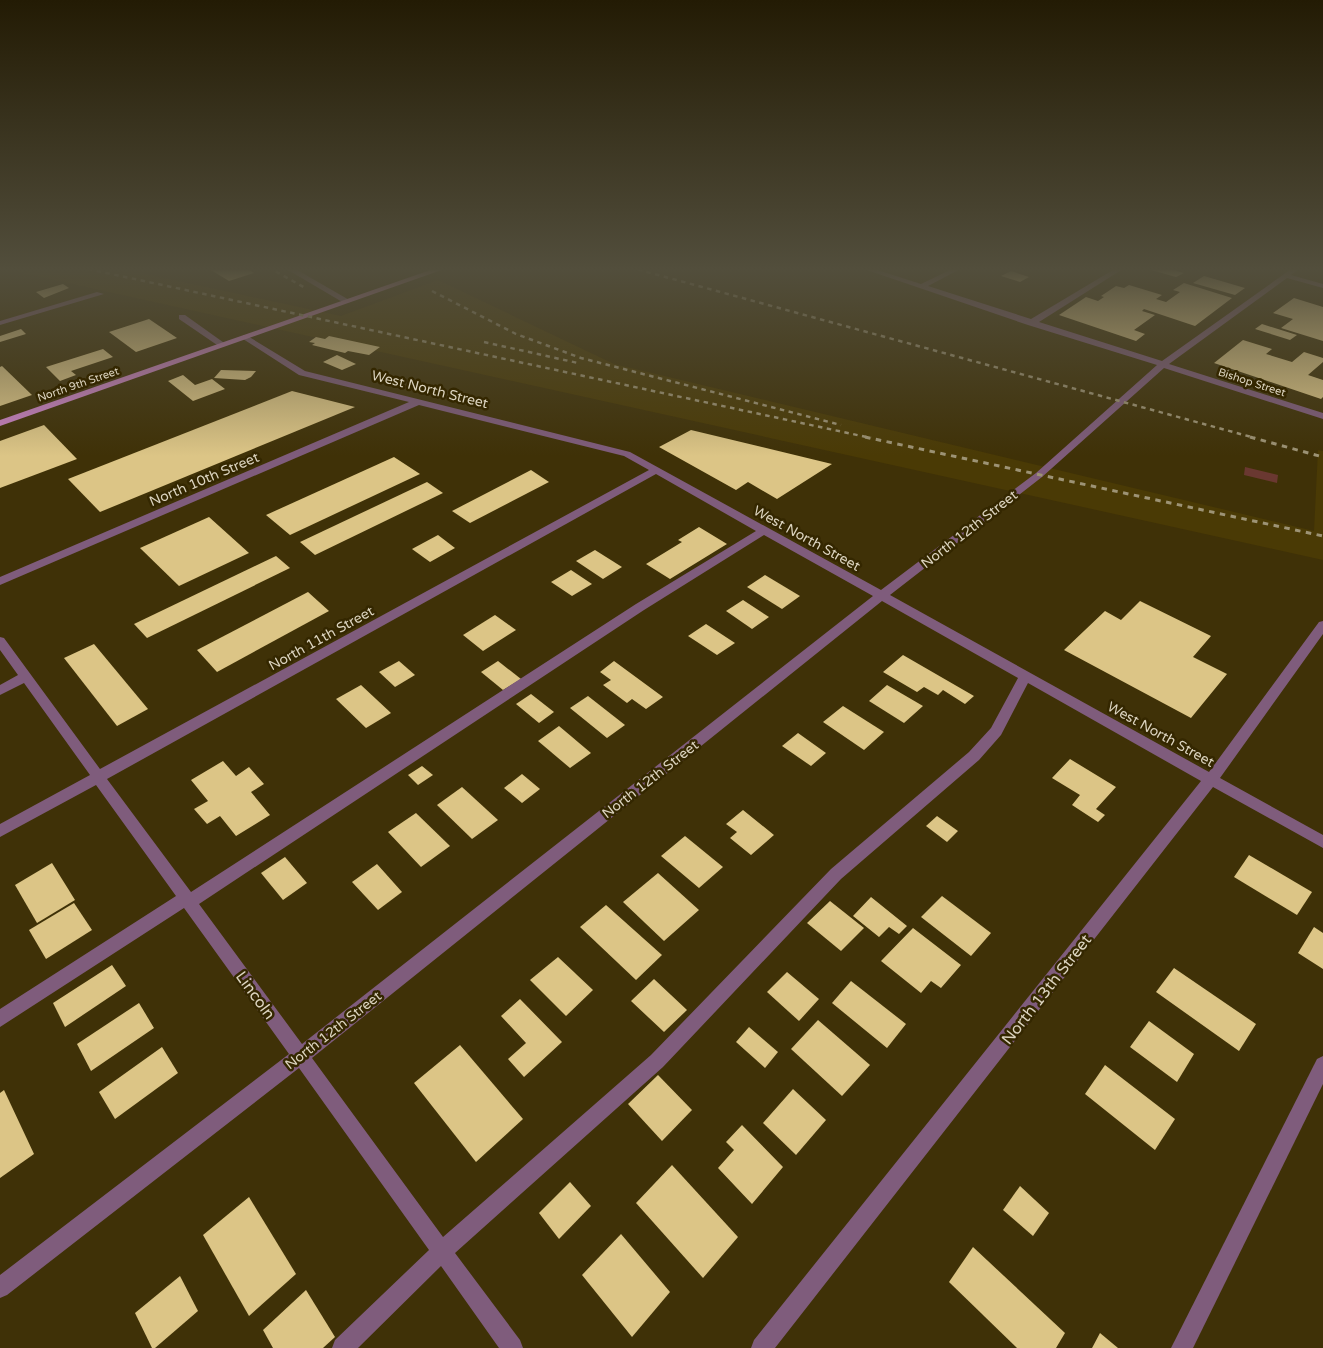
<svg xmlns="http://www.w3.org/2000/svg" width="1323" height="1348" font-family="'Varela Round',sans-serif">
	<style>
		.built { fill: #4a3a05 }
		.green { fill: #6a3831 }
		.building { fill: #dcc586 }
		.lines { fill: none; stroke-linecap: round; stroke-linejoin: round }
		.minor { fill: #7f5c7c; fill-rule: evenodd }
		.major { fill: #ca82c4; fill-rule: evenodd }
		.rail-far1 { stroke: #9d9375; stroke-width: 2.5; stroke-dasharray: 4.5 4.5; stroke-linecap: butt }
		.rail { stroke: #9d9375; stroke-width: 3; stroke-dasharray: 5.5 5.5; stroke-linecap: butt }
		.labels { text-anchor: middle; stroke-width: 5; stroke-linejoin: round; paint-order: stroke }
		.far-street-label { font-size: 11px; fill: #dcd4bf; stroke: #342700 }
		.street-label { font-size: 14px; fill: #dcd4bf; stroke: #342700 }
		.near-street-label { font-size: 16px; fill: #dcd4bf; stroke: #342700 }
	</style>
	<rect width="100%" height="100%" fill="#3f3107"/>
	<polygon class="built" points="113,267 341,316 438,280 614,364 1314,531 1318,450 1323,451 1323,560 0,268"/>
	<polygon class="green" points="1245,467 1278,475 1277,483 1244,475"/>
	<g class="building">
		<polygon points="206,267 244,267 254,273 229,281"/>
		<polygon points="1156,267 1164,267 1184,273 1176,277 1151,270"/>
		<polygon points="1011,271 1029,277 1020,282 1001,276"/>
		<polygon points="1204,276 1245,288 1235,295 1193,283"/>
		<polygon points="1184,283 1232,298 1195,326 1144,309 1142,311 1155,315 1134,330 1145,334 1136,341 1059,315 1086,297 1098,301 1104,297 1101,296 1116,286 1124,288 1129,285 1162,295 1156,299 1166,302 1180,292 1173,290"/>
		<polygon points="63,284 69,288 44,298 36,292"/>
		<polygon points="1294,298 1323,307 1323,341 1281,328 1293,319 1273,313"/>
		<polygon points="149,319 177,338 136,352 109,332"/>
		<polygon points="1262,324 1297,335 1290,340 1255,329"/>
		<polygon points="21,329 26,334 0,342 0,336"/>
		<polygon points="329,336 380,347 369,355 348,351 345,353 312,345 315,343 309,342 316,337 325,339"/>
		<polygon points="1243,340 1272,349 1266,354 1292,362 1304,352 1323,358 1323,362 1308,375 1323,380 1323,397 1321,399 1214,363"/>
		<polygon points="103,349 113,357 71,371 76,375 60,381 46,367"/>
		<polygon points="337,355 356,364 342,370 323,362"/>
		<polygon points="2,366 32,395 0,406 0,367"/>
		<polygon points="221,370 256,371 251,377 245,380 214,378"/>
		<polygon points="183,375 195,385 212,379 225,389 193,401 168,381"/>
		<polygon points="292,391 355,407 100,512 68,479"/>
		<polygon points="44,425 77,459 0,488 0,441"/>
		<polygon points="691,430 832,464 777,499 748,482 736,490 659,447"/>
		<polygon points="394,457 420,474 290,535 266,515"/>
		<polygon points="531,470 549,482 470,523 452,511"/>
		<polygon points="427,482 443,493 315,555 300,542"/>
		<polygon points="209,517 249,553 179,586 140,548"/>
		<polygon points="699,527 727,544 670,579 646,564 682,542 678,540"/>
		<polygon points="438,535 455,548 430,562 412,549"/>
		<polygon points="595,550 622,567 603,579 576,561"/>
		<polygon points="276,556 290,568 147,638 134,624"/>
		<polygon points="571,570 592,584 572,596 551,582"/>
		<polygon points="765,575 800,596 782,609 747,587"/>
		<polygon points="308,592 329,611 217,672 197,650"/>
		<polygon points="743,600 769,617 752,629 726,611"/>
		<polygon points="1140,601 1211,636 1193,657 1227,674 1191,718 1064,650 1105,611 1121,620"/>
		<polygon points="495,615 516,630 483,651 463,635"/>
		<polygon points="706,624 735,643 717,655 688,636"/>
		<polygon points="94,644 148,709 117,726 64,658"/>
		<polygon points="903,655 974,696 965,704 943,690 938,695 924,687 917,692 883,672"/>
		<polygon points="399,661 415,675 395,687 379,672"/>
		<polygon points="498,661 521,679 503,690 481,672"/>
		<polygon points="614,661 663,697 646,709 632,699 627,703 603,685 611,680 600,672"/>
		<polygon points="361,685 391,713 366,728 336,699"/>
		<polygon points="887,685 923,706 904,723 869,701"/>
		<polygon points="531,694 554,712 539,723 516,704"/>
		<polygon points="588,696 625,725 607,738 570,708"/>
		<polygon points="843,706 884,732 864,750 823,722"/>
		<polygon points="559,726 591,753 570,768 538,741"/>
		<polygon points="798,733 826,753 811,766 782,746"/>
		<polygon points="1070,759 1116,787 1096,809 1105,815 1098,822 1072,805 1080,795 1052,778"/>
		<polygon points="223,761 236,776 249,767 264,784 251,792 270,815 236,836 220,816 207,824 194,809 208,801 191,780"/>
		<polygon points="422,766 433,775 418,785 408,775"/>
		<polygon points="522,774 540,789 522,803 504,788"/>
		<polygon points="462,787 498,820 472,839 437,805"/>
		<polygon points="743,810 774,835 751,855 730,838 737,832 726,824"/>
		<polygon points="416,813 450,846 421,867 388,832"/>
		<polygon points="937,816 958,831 947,842 926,826"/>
		<polygon points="685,836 723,867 699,888 661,856"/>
		<polygon points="1249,855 1312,892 1297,915 1234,877"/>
		<polygon points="285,857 307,883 283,900 261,873"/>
		<polygon points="52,863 75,900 37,923 15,885"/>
		<polygon points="377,864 402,892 378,910 352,882"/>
		<polygon points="658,873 699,910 664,941 623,902"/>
		<polygon points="942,896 991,933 971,956 921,917"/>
		<polygon points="871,897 907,926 899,934 889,927 879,937 853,916"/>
		<polygon points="830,901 864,928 841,951 807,923"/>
		<polygon points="74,903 92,930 46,959 29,930"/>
		<polygon points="606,905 662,955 636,980 580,927"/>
		<polygon points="1314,927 1323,933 1323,969 1298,953"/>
		<polygon points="913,928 961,965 941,988 931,981 921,993 881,961"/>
		<polygon points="558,957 593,990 566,1016 530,980"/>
		<polygon points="112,965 126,986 65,1027 53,1003"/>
		<polygon points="1174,968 1256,1024 1239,1051 1156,992"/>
		<polygon points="787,972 819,999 799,1021 767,992"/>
		<polygon points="654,979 687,1010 664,1032 631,1001"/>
		<polygon points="851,981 906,1024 887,1048 832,1003"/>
		<polygon points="520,999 562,1042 524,1077 508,1059 526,1043 501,1016"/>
		<polygon points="139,1003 154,1028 91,1071 77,1044"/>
		<polygon points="818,1020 870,1065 842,1096 791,1049"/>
		<polygon points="1149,1021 1194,1054 1177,1082 1130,1047"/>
		<polygon points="749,1027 778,1052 765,1068 736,1042"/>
		<polygon points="460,1045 523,1119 476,1162 414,1083"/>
		<polygon points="162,1047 178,1073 115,1119 99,1092"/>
		<polygon points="1105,1065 1175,1119 1155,1150 1085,1094"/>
		<polygon points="658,1075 692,1110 662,1141 628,1104"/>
		<polygon points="793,1089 826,1120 796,1155 763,1123"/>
		<polygon points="4,1090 34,1154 0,1178 0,1093"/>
		<polygon points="742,1125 783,1167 752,1204 718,1168 734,1150 726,1142"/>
		<polygon points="672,1165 738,1237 703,1278 636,1203"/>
		<polygon points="570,1182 591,1206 559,1239 539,1213"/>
		<polygon points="1020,1186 1049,1213 1033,1236 1003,1210"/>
		<polygon points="249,1197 296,1274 249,1316 203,1235"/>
		<polygon points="621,1234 670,1292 632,1337 582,1275"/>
		<polygon points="973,1247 1065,1333 1056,1348 1017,1348 949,1282"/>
		<polygon points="180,1276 198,1311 155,1348 152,1348 135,1313"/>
		<polygon points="306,1290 335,1337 323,1348 273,1348 263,1330"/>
		<polygon points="1100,1333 1118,1348 1092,1348"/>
	</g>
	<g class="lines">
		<g class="minor">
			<polygon points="283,267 292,267 351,301 344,303"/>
			<path d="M858 267H868L921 284 956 267H964L928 286 1031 319 1118 267H1126L1039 322 1162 361 1294 267H1302L1291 275 1323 284V288L1287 278 1169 364 1323 413V419L1164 368 1042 477 890 595 1209 772 1319 622 1323 621V634L1220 778 1323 835V848L1213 787 775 1348H751L754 1340 1201 781 1028 683 1001 735 979 760 841 879 663 1067 455 1253 520 1340 523 1348H499L441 1266 358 1348H332L335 1340 429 1250 299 1068 7 1295 0 1298V1275L289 1054 184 908 0 1027V1009L176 896 96 785 0 837V824L90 775 24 683 0 695V685L18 675 0 650V637L4 638 100 769 649 470 624 456 419 405 0 585V577L409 402 299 375 243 339V335H246L305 371 630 452 881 590 1036 473 1157 365 1028 325ZM656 474 756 531 636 604 191 892 107 779ZM764 535 873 596 302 1044 199 904 644 610ZM882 601 1018 678 991 728 969 752 831 869 651 1055 443 1237 312 1058Z"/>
			<polygon points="97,292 104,294 0,325 0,321"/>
			<polygon points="179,315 185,315 227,345 220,347 179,319"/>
			<polygon points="1323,1056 1323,1084 1193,1348 1171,1348 1317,1059"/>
		</g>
		<polygon class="major" points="439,267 450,267 0,426 0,420"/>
		<g class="rail-far1">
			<polyline points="79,267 871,438"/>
			<polyline points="268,267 307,289"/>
			<polyline points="629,267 1255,438"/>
			<polyline points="432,291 516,334 581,358 841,425"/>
			<polyline points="484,342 578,363"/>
		</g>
		<g class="rail">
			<polyline points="865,437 1323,536"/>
			<polyline points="1250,437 1323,457"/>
		</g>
	</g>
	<linearGradient id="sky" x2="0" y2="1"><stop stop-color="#231b04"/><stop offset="0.59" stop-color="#524e3c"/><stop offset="1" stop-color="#524e3c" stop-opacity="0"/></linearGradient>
	<rect width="1323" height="456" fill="url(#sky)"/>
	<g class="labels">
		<g class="far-street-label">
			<text transform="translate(1252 382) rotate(18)" y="4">Bishop Street</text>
			<text transform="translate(78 384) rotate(-19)" y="4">North 9th Street</text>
		</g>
		<g class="street-label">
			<text transform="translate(430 389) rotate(14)" y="5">West North Street</text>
			<text transform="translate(204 479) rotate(-23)" y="5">North 10th Street</text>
			<text transform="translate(969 529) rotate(-38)" y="5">North 12th Street</text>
			<text transform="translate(807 538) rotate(29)" y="5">West North Street</text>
			<text transform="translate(321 638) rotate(-29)" y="5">North 11th Street</text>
			<text transform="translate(1161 734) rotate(29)" y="5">West North Street</text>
			<text transform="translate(650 779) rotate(-38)" y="5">North 12th Street</text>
			<text transform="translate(333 1030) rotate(-38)" y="5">North 12th Street</text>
		</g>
		<g class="near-street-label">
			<text transform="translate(1046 989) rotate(-52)" y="6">North 13th Street</text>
			<text transform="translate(256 995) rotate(54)" y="6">Lincoln</text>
		</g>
	</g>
</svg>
